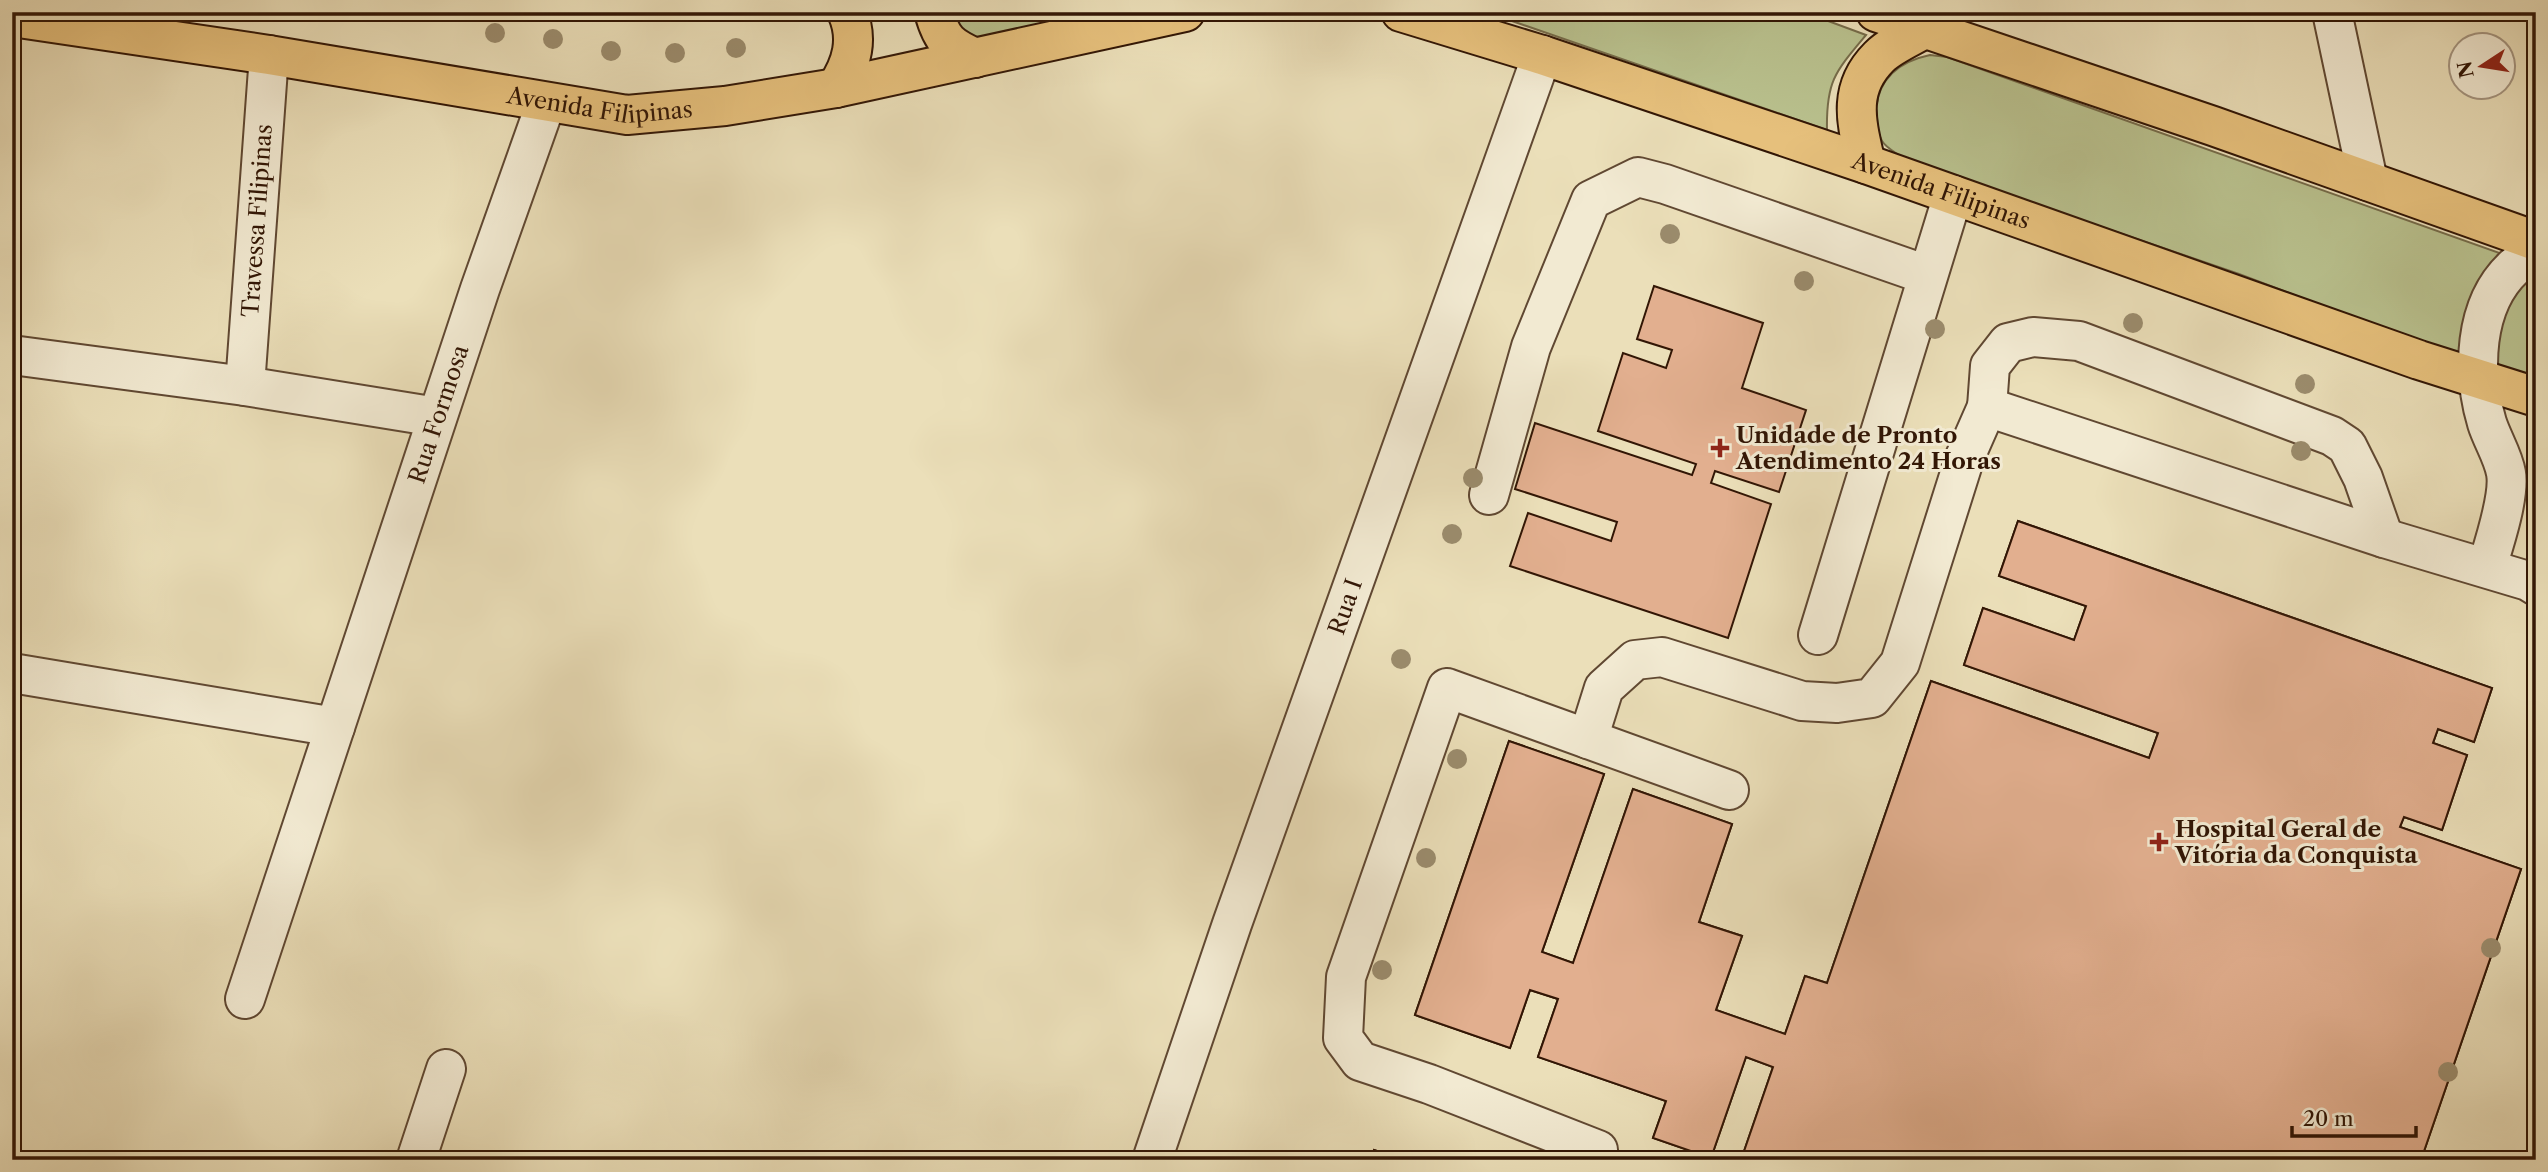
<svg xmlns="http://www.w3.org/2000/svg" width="2548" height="1172" font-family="'Libre Caslon Text',serif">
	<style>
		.green { fill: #b9c18e; stroke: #766c4a; stroke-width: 2 }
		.building { fill: #e2af8f; stroke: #321605; stroke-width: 2 }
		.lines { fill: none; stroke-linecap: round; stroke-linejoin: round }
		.minor-casing { stroke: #604832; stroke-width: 42 }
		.major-casing { stroke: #321605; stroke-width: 42 }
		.minor { stroke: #f2ead2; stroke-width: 38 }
		.major { stroke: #e6c07c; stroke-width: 38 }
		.tree { fill: #9b8c6d }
		.poi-dot { fill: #8f2418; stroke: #f2ead2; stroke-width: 2.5 }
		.labels { text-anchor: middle; stroke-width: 6; stroke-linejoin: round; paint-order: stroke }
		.street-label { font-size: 23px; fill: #321605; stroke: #f2ead2 }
		.poi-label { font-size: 23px; font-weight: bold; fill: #321605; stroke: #f2ead2; text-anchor: start }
	</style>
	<rect width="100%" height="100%" fill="#ebdfb9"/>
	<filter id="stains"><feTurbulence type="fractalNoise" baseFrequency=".00286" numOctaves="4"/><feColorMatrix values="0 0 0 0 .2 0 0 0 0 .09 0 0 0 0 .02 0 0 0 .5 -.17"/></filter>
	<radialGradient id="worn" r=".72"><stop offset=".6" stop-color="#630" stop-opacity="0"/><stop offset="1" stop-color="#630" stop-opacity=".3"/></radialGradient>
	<g class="green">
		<polygon points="955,12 1144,12 973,45 956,24"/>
		<path d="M1486 12H1804L1866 35C1835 72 1826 81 1827 130Z"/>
		<path d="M1930 55 1947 57 2536 266V386L2239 274 1904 159C1898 154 1886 148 1882 141 1877 132 1876 119 1876 109 1879 77 1901 61 1930 55Z"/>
	</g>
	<g class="building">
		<polygon points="1654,286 1763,323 1742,388 1806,410 1779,492 1715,471 1711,483 1771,504 1728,638 1510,566 1528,513 1611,541 1617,522 1515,489 1535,423 1692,475 1696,464 1598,431 1623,353 1666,368 1672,350 1637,339"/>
		<polygon points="2018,521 2492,688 2474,742 2438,729 2433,743 2467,755 2442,830 2404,817 2400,827 2521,869 2421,1160 2192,1160 2203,1127 2138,1106 2122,1158 2127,1160 2025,1160 1999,1151 1996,1160 1881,1160 1898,1112 1878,1104 1859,1160 1741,1160 1773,1067 1746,1057 1711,1158 1653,1138 1666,1101 1538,1057 1558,999 1530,990 1510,1048 1415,1015 1509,741 1604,774 1542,952 1573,963 1633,789 1732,824 1699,922 1742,936 1716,1010 1785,1034 1805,976 1827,983 1931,681 2149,758 2158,733 1964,665 1983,608 2074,640 2086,606 1999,576"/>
		<polygon points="2018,521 2492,688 2474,742 2438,729 2433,743 2467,755 2442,830 2404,817 2400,827 2521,869 2421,1160 1741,1160 1773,1067 1746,1057 1711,1158 1653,1138 1666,1101 1538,1057 1558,999 1530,990 1510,1048 1415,1015 1509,741 1604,774 1542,952 1573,963 1633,789 1732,824 1699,922 1742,936 1716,1010 1785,1034 1805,976 1827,983 1931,681 2149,758 2158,733 1964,665 1983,608 2074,640 2086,606 1999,576"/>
		<polygon points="1374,1150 1403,1160 1370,1160"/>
		<polygon points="1374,1150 1403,1160 1370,1160"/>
	</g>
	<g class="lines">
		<defs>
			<g id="minor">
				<polyline points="2332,12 2368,181"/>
				<polyline points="12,355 245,386 437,417"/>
				<path id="s1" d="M245 386 269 55"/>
				<polyline points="1987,407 1990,366 2008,343 2033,337 2079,341 2332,436 2347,446 2363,478 2384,538"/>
				<polyline points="1489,495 1531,347 1591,200 1638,177 1665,184 1927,275"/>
				<path d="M2487 567C2494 544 2510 496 2506 473 2503 456 2492 439 2487 423 2472 373 2473 305 2514 267 2521 261 2529 256 2536 251"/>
				<polyline points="1818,635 1953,195"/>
				<polyline points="12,673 335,727"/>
				<polyline points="1588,739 1604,688 1635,660 1662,657 1802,701 1837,703 1872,698 1900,663 1965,457 1987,407 2384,538 2528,581 2536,586"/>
				<path id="s2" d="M245 999 480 289 546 103"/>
				<polyline points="1598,1150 1429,1084 1360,1061 1343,1038 1346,977 1447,688 1729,790"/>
				<polyline points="416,1160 446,1069"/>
				<path id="s3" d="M1152 1160 1232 924 1542 55"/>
			</g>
			<g id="major">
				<path d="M934 12C942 41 949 46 975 58"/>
				<path id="s4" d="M1401 12 1542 55 1866 164 2419 360 2536 397"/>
				<polyline points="1876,12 2213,126 2536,241"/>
				<path id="s5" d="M12 17 269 55 627 115 725 106 836 88 1185 12"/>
				<path d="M836 88C852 64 859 39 847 12"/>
				<path d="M1866 164C1857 124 1846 90 1879 57 1891 45 1911 37 1926 28"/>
			</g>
		</defs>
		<use href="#minor" class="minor-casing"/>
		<use href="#major" class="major-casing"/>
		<use href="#minor" class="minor"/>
		<use href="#major" class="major"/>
	</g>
	<g class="tree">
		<circle cx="495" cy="33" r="10"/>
		<circle cx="553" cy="39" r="10"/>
		<circle cx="736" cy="48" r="10"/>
		<circle cx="611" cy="51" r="10"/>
		<circle cx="675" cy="53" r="10"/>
		<circle cx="1670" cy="234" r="10"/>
		<circle cx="1804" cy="281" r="10"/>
		<circle cx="2133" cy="323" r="10"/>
		<circle cx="1935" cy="329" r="10"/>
		<circle cx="2305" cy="384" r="10"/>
		<circle cx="2301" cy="451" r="10"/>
		<circle cx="1473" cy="478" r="10"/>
		<circle cx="1452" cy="534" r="10"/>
		<circle cx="1401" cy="659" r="10"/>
		<circle cx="1457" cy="759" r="10"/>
		<circle cx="1426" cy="858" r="10"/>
		<circle cx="2491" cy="948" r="10"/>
		<circle cx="1382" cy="970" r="10"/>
		<circle cx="2448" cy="1072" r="10"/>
	</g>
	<g class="poi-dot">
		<path d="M1716.5 437.5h7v7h7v7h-7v7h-7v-7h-7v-7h7z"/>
		<path d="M2155.5 831.5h7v7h7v7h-7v7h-7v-7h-7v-7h7z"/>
	</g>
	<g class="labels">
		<g class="street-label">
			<text dy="8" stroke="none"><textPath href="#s5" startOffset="595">Avenida Filipinas</textPath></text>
			<text dy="8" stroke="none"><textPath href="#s4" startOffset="569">Avenida Filipinas</textPath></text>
			<text dy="8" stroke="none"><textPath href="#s1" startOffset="166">Travessa Filipinas</textPath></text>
			<text dy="8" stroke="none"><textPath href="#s2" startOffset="616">Rua Formosa</textPath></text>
			<text dy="8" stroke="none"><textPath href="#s3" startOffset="586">Rua I</textPath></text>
		</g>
		<g class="poi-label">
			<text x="1736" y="443">Unidade de Pronto<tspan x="1736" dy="26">Atendimento 24 Horas</tspan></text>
			<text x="2175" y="837">Hospital Geral de<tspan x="2175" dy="26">Vitória da Conquista</tspan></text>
		</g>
	</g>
	<rect width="2548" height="1172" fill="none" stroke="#ebdfb9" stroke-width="42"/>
	<rect x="14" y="14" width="2520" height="1144" fill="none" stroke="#321605" stroke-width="3.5"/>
	<rect x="21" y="21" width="2506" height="1130" fill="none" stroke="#321605" stroke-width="2"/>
	<g transform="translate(2482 66) rotate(258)"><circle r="33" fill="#f2ead2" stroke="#a59580" stroke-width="2"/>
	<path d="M0-5L12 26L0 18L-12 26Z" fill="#8f2418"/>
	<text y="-10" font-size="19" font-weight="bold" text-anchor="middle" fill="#321605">N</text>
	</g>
	<path d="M2292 1126v10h124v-10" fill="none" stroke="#321605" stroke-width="3.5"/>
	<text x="2303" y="1126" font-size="21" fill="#321605" stroke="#f2ead2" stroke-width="5" paint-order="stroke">20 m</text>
	<rect width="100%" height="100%" filter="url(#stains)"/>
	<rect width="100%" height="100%" fill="url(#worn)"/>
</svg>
